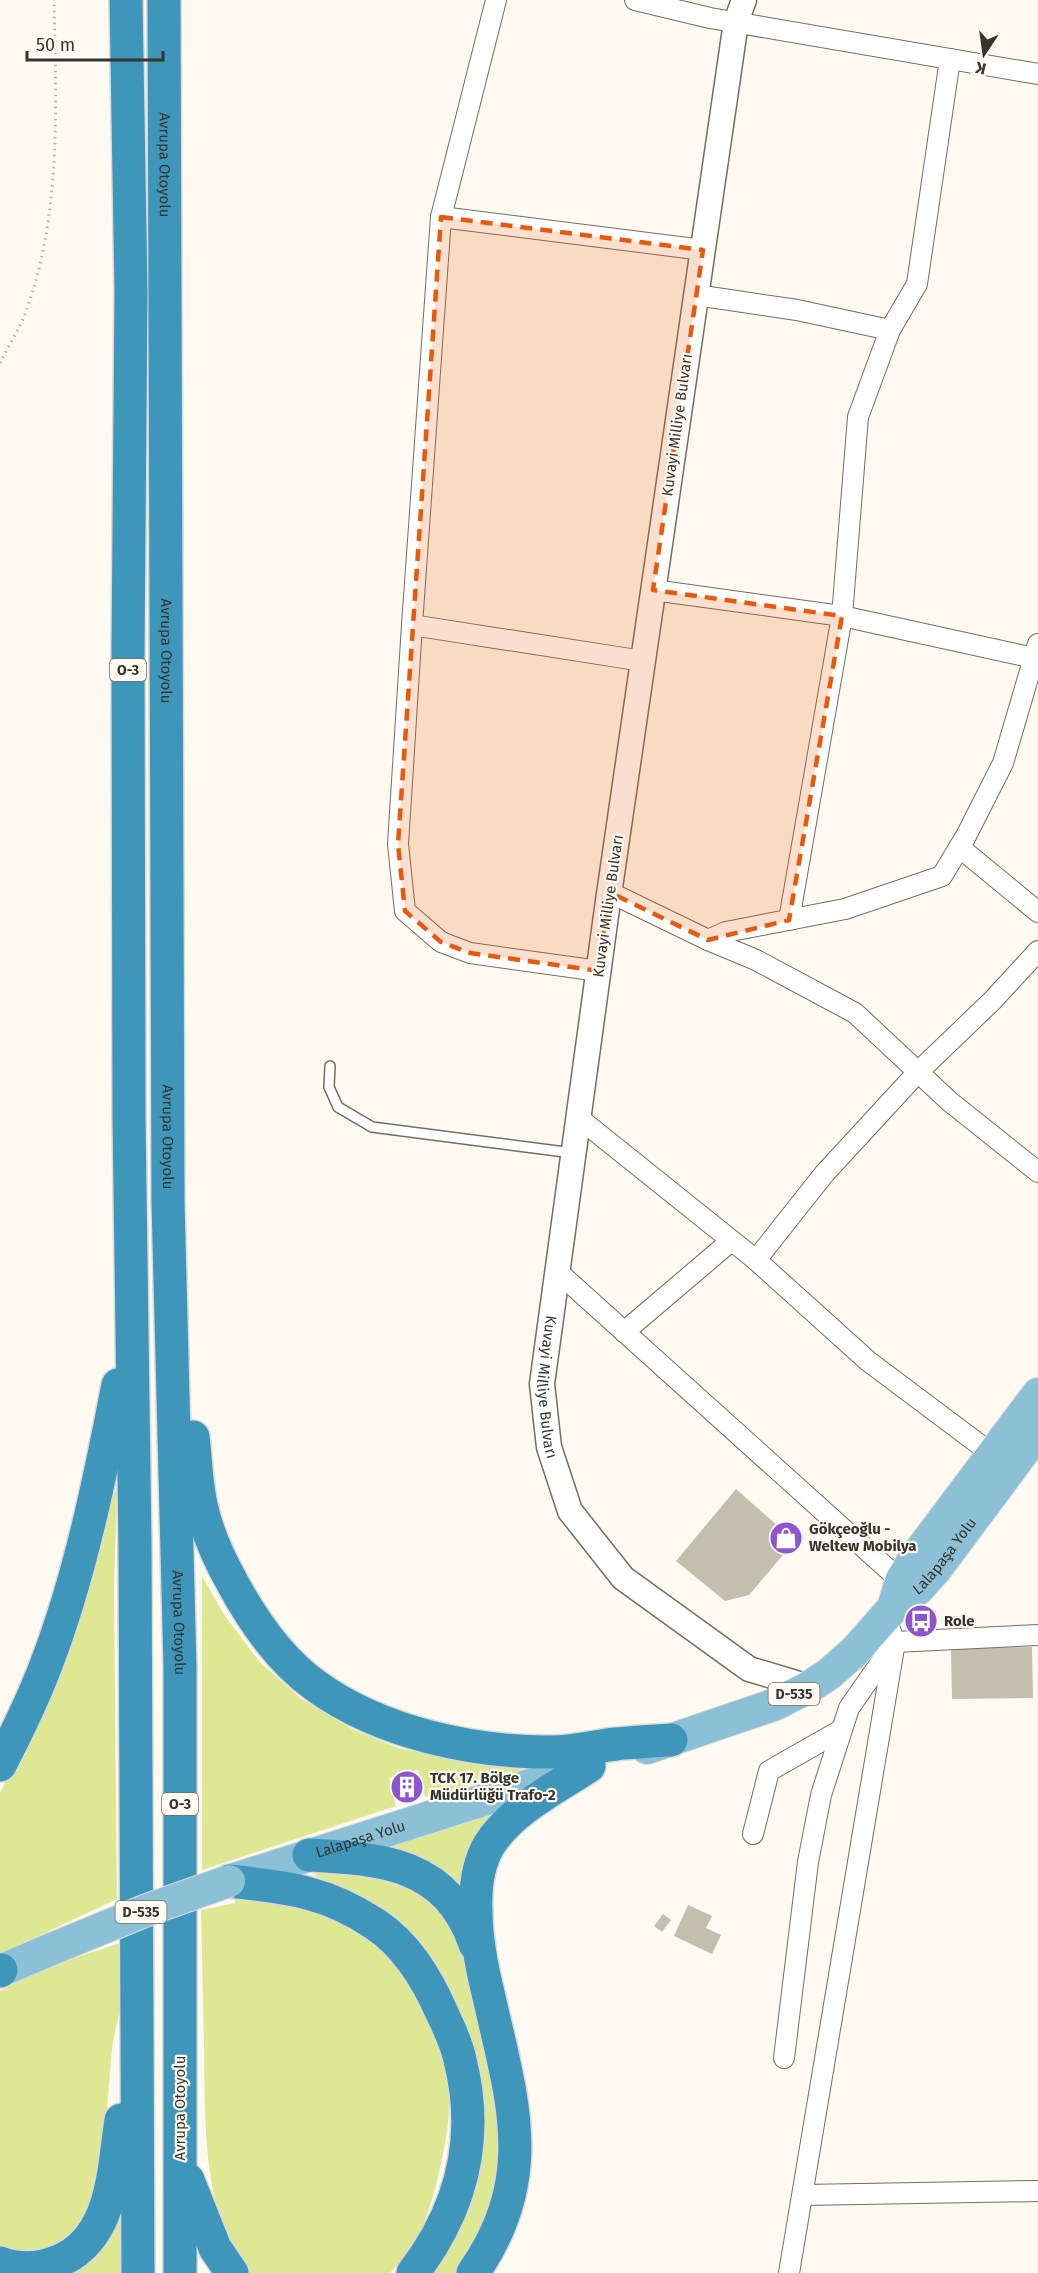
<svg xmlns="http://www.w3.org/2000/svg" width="1038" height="2273" font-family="'Fira Sans',sans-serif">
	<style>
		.grass { fill: #dee893 }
		.building { fill: #c4beaf }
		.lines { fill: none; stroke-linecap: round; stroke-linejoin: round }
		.service-casing { stroke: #736e60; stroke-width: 12 }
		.minor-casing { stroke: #736e60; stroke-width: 22 }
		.tertiary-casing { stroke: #736e60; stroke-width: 27 }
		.primary-casing { stroke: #dbdad9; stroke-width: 34 }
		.motorway-casing { stroke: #dbdad9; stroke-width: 36 }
		.path { stroke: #b7b4ac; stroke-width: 3; stroke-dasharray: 1.5 4.5; stroke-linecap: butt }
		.service { stroke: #fff; stroke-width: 9 }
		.minor { stroke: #fff; stroke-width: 20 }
		.tertiary { stroke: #fff; stroke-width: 24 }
		.primary { stroke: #8cc0d6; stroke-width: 32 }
		.motorway { stroke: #3f96bb; stroke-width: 33 }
		.primary-bridge-casing { stroke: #dbdad9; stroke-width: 34; stroke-linecap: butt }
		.primary-bridge { stroke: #8cc0d6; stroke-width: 32 }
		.marked { fill: #e8590c; fill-opacity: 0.2; stroke: #e8590c; stroke-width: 4.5; stroke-dasharray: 12 8; stroke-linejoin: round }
		.labels { text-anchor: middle; stroke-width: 4.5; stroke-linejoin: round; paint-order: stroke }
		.shield { fill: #fefaf1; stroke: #726f68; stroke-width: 1.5 }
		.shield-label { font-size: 14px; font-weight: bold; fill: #36342e }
		.street-label { font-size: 15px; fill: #36342e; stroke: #fefaf1 }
		.poi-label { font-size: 15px; font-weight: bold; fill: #36342e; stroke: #fefaf1; text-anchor: start }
	</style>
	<rect width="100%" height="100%" fill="#fefaf1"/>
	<g class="grass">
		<polygon points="108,1492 117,1492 114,1586 117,1899 0,1954 0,1793 49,1692"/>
		<polygon points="202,1576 225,1616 259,1661 300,1698 352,1729 398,1748 477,1764 548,1765 425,1797 418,1770 389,1778 396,1806 202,1870"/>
		<polygon points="506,1809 467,1893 377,1851"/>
		<polygon points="356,1868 425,1891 460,1934 478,2002 507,2171 463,2273 427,2273 442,2255 464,2031 316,1884 315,1872"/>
		<path d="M235 1898 304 1901 384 1947 381 1951C389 1960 399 1968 406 1978 432 2013 450 2061 449 2105 449 2130 443 2153 438 2177 429 2215 418 2245 390 2273H250C201 2221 205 2111 204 2044 203 1999 202 1955 201 1910L235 1903Z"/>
		<polygon points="120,1943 120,2007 112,2048 100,2195 72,2240 36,2257 0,2250 0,1991 41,1969"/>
		<polygon points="122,2192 121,2273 59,2273"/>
	</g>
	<g class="building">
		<polygon points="736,1489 795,1541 749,1595 725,1601 676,1561"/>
		<polygon points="1032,1647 1033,1698 952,1699 951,1648"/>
		<polygon points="414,1775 420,1794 399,1800 393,1780"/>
		<polygon points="688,1905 712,1916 706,1928 721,1935 712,1954 674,1936"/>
		<polygon points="663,1914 671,1920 662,1932 654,1926"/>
	</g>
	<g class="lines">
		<defs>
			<polyline id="service" points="330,1066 329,1087 338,1107 372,1127 573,1153"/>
			<g id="minor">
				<polyline points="496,0 441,217 412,625 398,844 405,911 441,942 470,953 599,971"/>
				<polyline points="635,0 710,18 1038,74"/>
				<polyline points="441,217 703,250"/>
				<polyline points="696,295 797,310 890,330"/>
				<polyline points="653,590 842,616 1034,658"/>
				<polyline points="412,625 643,661"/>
				<polyline points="959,847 1038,912"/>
				<polyline points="609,892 708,940 726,932 845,909 942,876 966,836 1003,763 1038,644"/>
				<polyline points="789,920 842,616 858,417 890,330 917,284 950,59"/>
				<polyline points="708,940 756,960 855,1013 949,1101 1038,1172"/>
				<polyline points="580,1119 756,1260 868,1361 992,1454"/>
				<polyline points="756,1260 824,1174 918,1072 992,1001 1038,951"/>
				<polyline points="558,1272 901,1581"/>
				<polyline points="624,1332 731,1241"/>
				<polyline points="753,1834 769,1771 841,1730"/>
				<polyline points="784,2058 808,1862 821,1795 849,1708 895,1642 1038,1635"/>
				<polyline points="803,2195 1038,2191"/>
				<polyline points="789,2273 895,1642 885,1617"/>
			</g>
			<g id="tertiary">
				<path id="s1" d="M744 0 736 22 608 901 542 1384 549 1447 570 1511 623 1578 749 1669 809 1687"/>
			</g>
			<g id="primary">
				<polyline points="894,1605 901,1581 914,1559 1038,1394"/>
				<path id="s2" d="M647 1748 776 1704 809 1687 829 1674 855 1651 893 1608 918 1589 936 1569 1038 1432"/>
				<path id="s3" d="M229 1881 565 1774"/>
				<polyline points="0,1971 54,1948"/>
			</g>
			<g id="motorway">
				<polyline points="126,0 131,291 128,652 129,1116 135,1547 138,2273"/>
				<path id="s4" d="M164 0 168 1202 180 1667V2273"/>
				<path d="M193 1437C196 1461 196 1485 202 1509 208 1535 220 1561 233 1584 253 1621 281 1661 316 1686 381 1733 475 1753 553 1752 574 1752 596 1746 616 1744 634 1742 653 1741 671 1740"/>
				<path d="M0 1765C17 1732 33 1700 46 1665 80 1577 100 1478 118 1385"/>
				<path d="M309 1855C383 1859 447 1863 475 1944"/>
				<path d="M229 1881C285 1887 326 1891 375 1924 407 1945 427 1979 442 2013 449 2028 457 2044 460 2060 480 2139 462 2209 413 2273"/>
				<polyline points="0,1971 1,1970"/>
				<polyline points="188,2180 215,2248 232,2273"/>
				<path d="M0 2263C19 2270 40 2269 59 2261 114 2238 113 2170 121 2120"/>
				<path d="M473 2273C540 2177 512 2100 489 1997 482 1969 476 1941 476 1911 475 1889 478 1864 489 1845 511 1810 556 1788 589 1766"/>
			</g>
		</defs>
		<use href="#service" class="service-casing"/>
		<use href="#minor" class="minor-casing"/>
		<use href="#tertiary" class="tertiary-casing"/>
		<use href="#primary" class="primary-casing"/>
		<use href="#motorway" class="motorway-casing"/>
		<path class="path" d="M0 363C8 347 18 331 25 314 62 215 56 104 54 0"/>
		<use href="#service" class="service"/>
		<use href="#minor" class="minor"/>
		<use href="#tertiary" class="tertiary"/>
		<use href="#primary" class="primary"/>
		<use href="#motorway" class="motorway"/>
		<defs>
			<polyline id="primary-bridge" points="54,1948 147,1910 229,1881"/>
		</defs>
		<use href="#primary-bridge" class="primary-bridge-casing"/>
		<use href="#primary-bridge" class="primary-bridge"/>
	</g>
	<path class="marked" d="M441 217 703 250 653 590 842 616 789 920 708 940 609 892 599 971 470 953 441 942 405 911 398 844Z"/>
	<defs>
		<symbol id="shop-disc" viewBox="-11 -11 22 22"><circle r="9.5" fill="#8f55cc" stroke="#fefaf1"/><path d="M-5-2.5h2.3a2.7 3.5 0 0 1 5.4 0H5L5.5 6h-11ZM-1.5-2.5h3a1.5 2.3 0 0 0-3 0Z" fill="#fff"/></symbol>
		<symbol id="bus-disc" viewBox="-11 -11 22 22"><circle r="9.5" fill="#8f55cc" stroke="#fefaf1"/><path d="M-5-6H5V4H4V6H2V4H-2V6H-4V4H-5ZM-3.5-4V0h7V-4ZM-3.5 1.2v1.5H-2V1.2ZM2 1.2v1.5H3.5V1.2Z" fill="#fff"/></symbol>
		<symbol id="building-disc" viewBox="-11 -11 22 22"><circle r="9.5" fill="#8f55cc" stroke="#fefaf1"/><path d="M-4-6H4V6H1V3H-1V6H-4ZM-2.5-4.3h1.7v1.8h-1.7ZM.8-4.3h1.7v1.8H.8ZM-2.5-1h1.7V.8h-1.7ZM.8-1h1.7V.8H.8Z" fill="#fff"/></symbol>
	</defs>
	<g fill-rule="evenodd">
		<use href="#shop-disc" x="767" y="1519" width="38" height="38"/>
		<use href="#bus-disc" x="902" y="1602" width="38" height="38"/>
		<use href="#building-disc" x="388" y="1768" width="38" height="38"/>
	</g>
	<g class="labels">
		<g class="shield">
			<rect x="110" y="659" width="36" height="22" rx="4.5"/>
			<rect x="768.5" y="1683" width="51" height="22" rx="4.5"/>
			<rect x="162" y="1793" width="36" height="22" rx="4.5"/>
			<rect x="115.5" y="1901" width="51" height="22" rx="4.5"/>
		</g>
		<g class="shield-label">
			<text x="128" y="675">O-3</text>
			<text x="794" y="1699">D-535</text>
			<text x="180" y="1809">O-3</text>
			<text x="141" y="1917">D-535</text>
		</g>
		<g class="street-label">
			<text dy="5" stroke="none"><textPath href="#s4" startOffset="165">Avrupa Otoyolu</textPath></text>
			<text transform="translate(677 425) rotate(-82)" y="5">Kuvayi Milliye Bulvarı</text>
			<text dy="5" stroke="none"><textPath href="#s4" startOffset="651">Avrupa Otoyolu</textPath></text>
			<text transform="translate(608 906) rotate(-82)" y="5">Kuvayi Milliye Bulvarı</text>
			<text dy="5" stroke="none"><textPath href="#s4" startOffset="1137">Avrupa Otoyolu</textPath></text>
			<text dy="5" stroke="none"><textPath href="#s1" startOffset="1402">Kuvayi Milliye Bulvarı</textPath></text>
			<text dy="5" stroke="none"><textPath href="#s2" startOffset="363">Lalapaşa Yolu</textPath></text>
			<text dy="5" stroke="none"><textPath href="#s4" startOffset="1623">Avrupa Otoyolu</textPath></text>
			<text dy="5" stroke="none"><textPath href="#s3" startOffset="138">Lalapaşa Yolu</textPath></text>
			<text transform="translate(180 2108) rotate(-90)" y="5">Avrupa Otoyolu</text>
		</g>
		<g class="poi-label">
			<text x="809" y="1534">Gökçeoğlu -<tspan x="809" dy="17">Weltew Mobilya</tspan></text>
			<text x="944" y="1626">Role</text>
			<text x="430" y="1783">TCK 17. Bölge<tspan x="430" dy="17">Müdürlüğü Trafo-2</tspan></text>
		</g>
	</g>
	<g transform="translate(984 54) rotate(193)" stroke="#fefaf1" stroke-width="4.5" paint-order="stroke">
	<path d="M0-4.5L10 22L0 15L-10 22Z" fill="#36342e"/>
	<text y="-9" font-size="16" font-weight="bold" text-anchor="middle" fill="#36342e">K</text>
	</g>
	<path d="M27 51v9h136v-9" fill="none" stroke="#36342e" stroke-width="3"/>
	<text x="36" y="51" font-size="18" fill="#36342e" stroke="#fefaf1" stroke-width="4.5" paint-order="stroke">50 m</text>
</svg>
